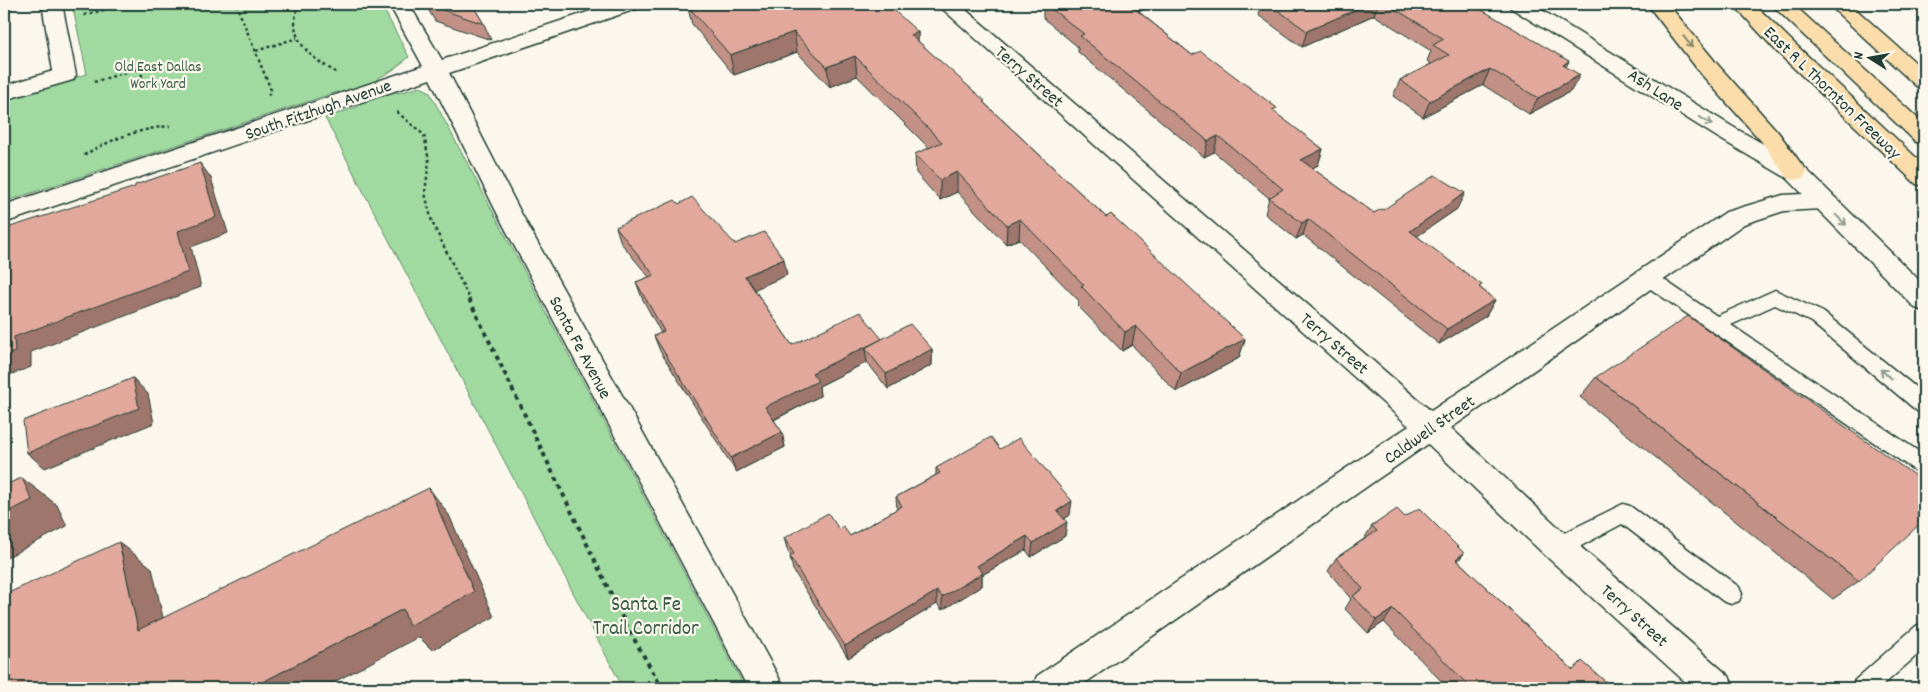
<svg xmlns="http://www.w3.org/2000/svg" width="1928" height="692" font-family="Dekko,sans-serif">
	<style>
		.green { fill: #a0daa0; stroke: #608c6a }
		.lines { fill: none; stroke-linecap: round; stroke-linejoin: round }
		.service-casing { stroke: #1f3d34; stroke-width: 3 }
		.minor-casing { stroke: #1f3d34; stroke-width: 3 }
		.secondary-casing { stroke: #1f3d34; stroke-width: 3 }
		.motorway-casing { stroke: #1f3d34; stroke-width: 3 }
		.path-far1 { stroke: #1f3d34; stroke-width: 2.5; stroke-dasharray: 3 3; stroke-linecap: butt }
		.path { stroke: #1f3d34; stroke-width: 4; stroke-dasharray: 4.5 4.5; stroke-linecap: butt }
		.service { fill: #fbf7ec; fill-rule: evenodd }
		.minor { fill: #fbf7ec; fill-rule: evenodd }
		.secondary { fill: #fbf7ec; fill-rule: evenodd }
		.motorway { fill: #fbddab; fill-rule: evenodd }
		.wall { fill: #c29085; stroke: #1f3d34 }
		.shaded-wall { fill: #9e766c; stroke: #1f3d34 }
		.building { fill: #e1a89b; stroke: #1f3d34 }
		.oneway { stroke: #82856a }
		.oneway2 { stroke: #8d9a90 }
		.labels { text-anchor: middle; stroke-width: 4.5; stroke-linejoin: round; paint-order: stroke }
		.far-park-label { font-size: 15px; fill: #395c4a; stroke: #fbf7ec }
		.street-label { font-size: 18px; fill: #1f3d34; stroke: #fbf7ec }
		.near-park-label { font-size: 21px; fill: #395c4a; stroke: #fbf7ec }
	</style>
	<rect width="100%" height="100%" fill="#fbf7ec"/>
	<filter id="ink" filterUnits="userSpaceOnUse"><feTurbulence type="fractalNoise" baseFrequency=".02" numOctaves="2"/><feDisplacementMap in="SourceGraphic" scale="10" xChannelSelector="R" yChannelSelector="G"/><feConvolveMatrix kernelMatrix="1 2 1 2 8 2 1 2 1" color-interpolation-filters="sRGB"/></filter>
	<g filter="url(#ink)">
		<polygon class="green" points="72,4 381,4 409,57 393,70 377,79 398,93 420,87 429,91 745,688 623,688 325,118 359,106 337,92 4,202 4,99 87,74"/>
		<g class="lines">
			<defs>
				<g id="service">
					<polygon points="1648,271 1654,273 1717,316 1775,290 1823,312 1924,394 1924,413 1917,411 1811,322 1775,305 1731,325 1924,455 1924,475 1917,472 1642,283 1639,278 1642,273"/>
					<polygon points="1623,504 1630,506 1739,587 1742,594 1739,601 1731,604 1723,601 1622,524 1566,554 1558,557 1550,554 1547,547 1550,540"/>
					<polygon points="1924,623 1924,649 1880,688 1851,688 1855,680 1916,626"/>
				</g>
				<g id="minor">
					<polygon points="42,4 62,4 76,75 73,80 4,100 4,86 53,71"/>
					<polygon points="389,4 409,4 442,60 612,4 642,4 639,8 449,73 521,213 778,676 783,688 748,688 497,213 430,79 4,223 4,205 423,66"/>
					<polygon points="937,4 959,4 1431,411 1726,212 1783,195 1822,193 1831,195 1834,201 1831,207 1822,209 1784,211 1744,224 1451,428 1569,537 1729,676 1734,688 1692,688 1547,557 1428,444 1078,688 1032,688 1037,676 1409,426"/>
					<polygon points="1508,4 1532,4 1733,127 1803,166 1807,172 1803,178 1795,180 1787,178 1717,137 1511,8"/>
				</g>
				<polygon id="secondary" points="1795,164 1803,166 1924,285 1924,311 1915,308 1787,178 1783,172 1787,166"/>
				<g id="motorway">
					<polygon points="1647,4 1668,4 1718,65 1778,132 1807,172 1803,178 1795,180 1787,178 1762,142 1702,75"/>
					<polygon points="1733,4 1754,4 1794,43 1924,165 1924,186 1916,184 1778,53"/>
					<polygon points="1771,4 1793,4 1924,124 1924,144 1916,142"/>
					<polygon points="1828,4 1850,4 1924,70 1924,88 1916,86"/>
				</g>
			</defs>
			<use href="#service" class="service-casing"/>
			<use href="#minor" class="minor-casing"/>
			<use href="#secondary" class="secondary-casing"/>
			<use href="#motorway" class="motorway-casing"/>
			<g class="path-far1">
				<polyline points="236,4 271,90 268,96"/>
				<path d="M299 4C285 39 310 57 337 73"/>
				<polyline points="84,15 126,4"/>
				<polyline points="256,51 297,38"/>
				<polyline points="94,82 140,68 145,88"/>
				<polyline points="397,112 424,135 429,161 425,193 432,222 470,300"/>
				<path d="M84 155C112 139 138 129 170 126"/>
			</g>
			<polyline class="path" points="469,299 625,623 662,688"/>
			<use href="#service" class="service"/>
			<use href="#minor" class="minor"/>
			<use href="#secondary" class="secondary"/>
			<use href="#motorway" class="motorway"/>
		</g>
		<g class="wall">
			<polygon points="425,4 472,4 484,24 491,40 435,21"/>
			<polygon points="1043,4 1157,4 1138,11 1192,55 1275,113 1323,149 1318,165 1312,168 1374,213 1383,210 1457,209 1417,236 1495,300 1486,316 1439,344 1303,235 1296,239 1265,214 1269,198 1214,152 1204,157 1078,52 1078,47 1043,18"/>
			<polygon points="1261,4 1472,4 1566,67 1571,91 1529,114 1483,85 1423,117 1393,96 1400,80 1431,64 1427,61 1431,51 1374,15 1302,47 1258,15"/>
			<polygon points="687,5 918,32 918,41 1106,217 1245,339 1239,358 1176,392 1132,345 1122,351 1078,306 1079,301 1019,239 1006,244 957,192 940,200 916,173 915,154 929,148 857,76 830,87 797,52 734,75 692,24"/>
			<polygon points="679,204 735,244 787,275 754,289 792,345 882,339 932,349 932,365 888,389 867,362 819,386 820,396 774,420 782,432 785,447 736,472 660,351 654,336 661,333 642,298 636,282 649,277 621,243 616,227"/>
			<polygon points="1596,377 1859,581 1833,599 1580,397"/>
			<polygon points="1000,449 1070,515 1064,519 1065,536 1031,557 1026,550 982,575 982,586 942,610 937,604 848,658 793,570 790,557 791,556 788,552 784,538 850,536 897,509 896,497 936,475 936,468"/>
			<polygon points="1405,517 1464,553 1458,561 1573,670 1613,688 1448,688 1384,622 1368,633 1345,609 1351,599 1328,571 1336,558 1364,539 1372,526"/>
		</g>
		<g class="shaded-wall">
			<polygon points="1126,4 1157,4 1124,18"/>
			<polygon points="1369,4 1378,4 1374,15 1302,47 1307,31"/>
			<polygon points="794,32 797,52 734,75 730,55"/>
			<polygon points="918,32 918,52 911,35"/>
			<polygon points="855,56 857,76 830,87 827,67"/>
			<polygon points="1569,61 1561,77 1563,65"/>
			<polygon points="1490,69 1483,85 1423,117 1430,101"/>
			<polygon points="1580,75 1571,91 1529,114 1538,98"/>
			<polygon points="1218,136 1214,152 1204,157 1208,141"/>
			<polygon points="1323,149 1318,165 1296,176 1301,160"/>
			<polygon points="200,163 211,178 228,233 191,247 201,287 31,352 31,367 4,377 4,356 14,337 178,231"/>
			<polygon points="957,172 957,192 940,200 940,180"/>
			<polygon points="1465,193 1457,209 1403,246 1410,231"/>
			<polygon points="1020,219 1019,239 1006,244 1007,225"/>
			<polygon points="1308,219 1303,235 1296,239 1302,223"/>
			<polygon points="784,259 787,275 749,292 745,276"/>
			<polygon points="1495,300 1486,316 1439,344 1447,329"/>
			<polygon points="1136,326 1132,345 1122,351 1125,332"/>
			<polygon points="882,339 865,348 867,362 819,386 820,396 769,422 765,407 812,373"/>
			<polygon points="1245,339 1239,358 1176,392 1181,373"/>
			<polygon points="932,349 932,365 888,389 886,374"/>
			<polygon points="133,378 148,394 154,423 45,468 27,453"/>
			<polygon points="782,432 785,447 736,472 731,458"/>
			<polygon points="22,478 57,505 67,526 4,559 4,514"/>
			<polygon points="429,488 449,515 494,617 432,650 419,637 323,688 251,688 403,609"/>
			<polygon points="1072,501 1070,515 1055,525 1057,511"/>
			<polygon points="1067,522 1065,536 1031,557 1033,543"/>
			<polygon points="1027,536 1026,550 982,575 982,586 942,610 942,597 977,566"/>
			<polygon points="119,542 152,568 171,654 138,630"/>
			<polygon points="1464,553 1454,566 1456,559"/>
			<polygon points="937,591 937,604 848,658 845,646"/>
			<polygon points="1393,609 1384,622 1368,633 1376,620"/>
		</g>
		<g class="building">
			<polygon points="427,4 472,4 484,24 428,5"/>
			<polygon points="690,4 887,4 918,32 911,35 985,101 983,102 1106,217 1111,214 1245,339 1181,373 1136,326 1125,332 1081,286 1084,285 1020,219 1007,225 957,172 940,180 915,154 942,142 855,56 827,67 794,32 730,55 687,5"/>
			<polygon points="1045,4 1129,4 1192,55 1201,51 1277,108 1272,110 1323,149 1301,160 1374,213 1381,209 1383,210 1435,175 1465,193 1410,231 1482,285 1479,287 1495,300 1447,329 1308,219 1302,223 1269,198 1283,189 1218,136 1208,141 1080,36 1084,34"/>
			<polygon points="1269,4 1369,4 1307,31"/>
			<polygon points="1387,4 1472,4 1569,61 1563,65 1580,75 1538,98 1490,69 1430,101 1400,80 1449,55 1433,45 1444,39"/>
			<polygon points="200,163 216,217 178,231 188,272 14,337 15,352 4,356 4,229 135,187 135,185"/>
			<polygon points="692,197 735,244 764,232 784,259 745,276 792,345 860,312 882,339 812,373 818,381 765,407 782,432 731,458 654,336 664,331 636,282 654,275 616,227 675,200 679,204"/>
			<polygon points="1688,316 1924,482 1924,520 1859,581 1596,377"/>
			<polygon points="910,324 932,349 886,374 865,348"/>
			<polygon points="133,378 139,408 27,453 23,421"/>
			<polygon points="991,437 1000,449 1019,438 1072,501 1057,511 1067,522 1033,543 1027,536 977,566 983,573 942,597 937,591 845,646 790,557 794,554 784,538 828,513 839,529 843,526 850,536 902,506 896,497 940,473 936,468"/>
			<polygon points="22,478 32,500 4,514 4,485"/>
			<polygon points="429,488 474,592 409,626 403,609 251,688 4,688 4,595 119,542 138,630"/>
			<polygon points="1419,508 1464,553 1456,559 1573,670 1582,661 1613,688 1471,688 1393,609 1376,620 1353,596 1363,589 1336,558 1377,531 1372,526 1397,509 1405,517"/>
		</g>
		<defs><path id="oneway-shaft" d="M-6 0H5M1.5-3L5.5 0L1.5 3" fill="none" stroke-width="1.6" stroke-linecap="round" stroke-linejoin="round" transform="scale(1.25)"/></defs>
		<use class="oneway" href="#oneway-shaft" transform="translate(1688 42) rotate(51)"/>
		<g class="oneway2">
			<use href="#oneway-shaft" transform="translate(1706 121) rotate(33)"/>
			<use href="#oneway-shaft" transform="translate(1841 220) rotate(44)"/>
			<use href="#oneway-shaft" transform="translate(1886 374) rotate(-141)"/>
		</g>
	</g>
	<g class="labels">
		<g class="far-park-label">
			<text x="158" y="71">Old East Dallas<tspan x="158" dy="17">Work Yard</tspan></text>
		</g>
		<g class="street-label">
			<text transform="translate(1030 76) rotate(41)" y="6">Terry Street</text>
			<text transform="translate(1656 89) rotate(33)" y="6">Ash Lane</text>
			<text transform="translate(1833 92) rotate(44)" y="6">East R L Thornton Freeway</text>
			<text transform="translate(318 109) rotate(-19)" y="6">South Fitzhugh Avenue</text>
			<text transform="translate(1335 343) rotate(41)" y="6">Terry Street</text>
			<text transform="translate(581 347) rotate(62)" y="6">Santa Fe Avenue</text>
			<text transform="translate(1429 429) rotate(-35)" y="6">Caldwell Street</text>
			<text transform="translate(1635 615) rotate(42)" y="6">Terry Street</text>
		</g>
		<g class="near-park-label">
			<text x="646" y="610">Santa Fe<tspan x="646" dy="24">Trail Corridor</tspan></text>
		</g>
	</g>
	<rect width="1928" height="692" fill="none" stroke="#fbf7ec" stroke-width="20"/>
	<rect x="10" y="10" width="1908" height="672" fill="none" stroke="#1f3d34" stroke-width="2" filter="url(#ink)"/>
	<g transform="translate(1870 58) rotate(281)" stroke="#fbf7ec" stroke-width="4" paint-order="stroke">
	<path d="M0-4L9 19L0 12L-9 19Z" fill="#1f3d34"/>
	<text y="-8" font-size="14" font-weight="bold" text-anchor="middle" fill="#1f3d34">N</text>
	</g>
</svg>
